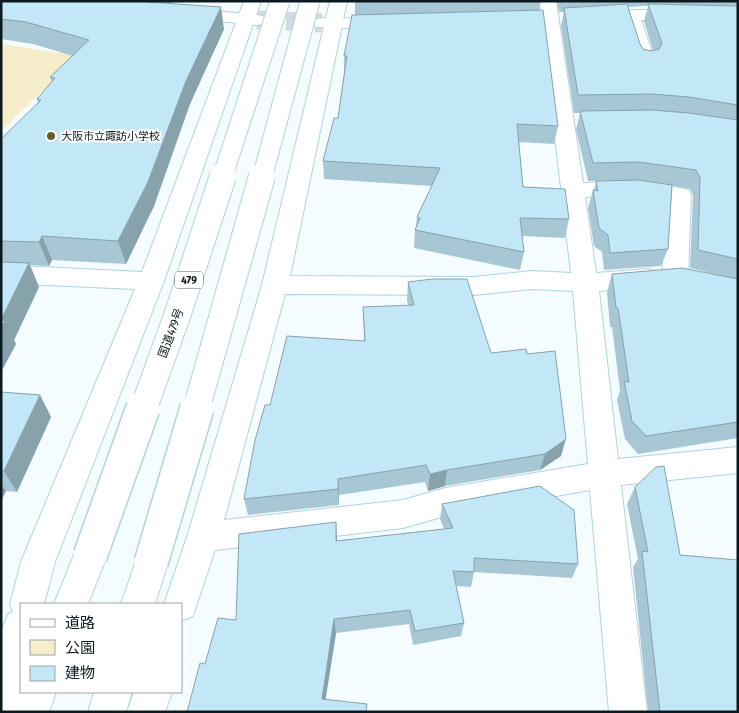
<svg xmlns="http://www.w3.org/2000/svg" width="739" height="713" font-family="'Fira Sans Condensed','Noto Sans JP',sans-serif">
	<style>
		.green { fill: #f6edcb }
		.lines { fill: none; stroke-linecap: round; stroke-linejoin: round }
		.tertiary-tunnel { stroke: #d2dadd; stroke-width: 19; stroke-dasharray: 19 10; stroke-linecap: butt }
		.minor-casing { stroke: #afd3e2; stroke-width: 2 }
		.tertiary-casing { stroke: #afd3e2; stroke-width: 2 }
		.trunk-casing { stroke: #afd3e2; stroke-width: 2 }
		.minor { fill: #fff; fill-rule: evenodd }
		.tertiary { fill: #fff; fill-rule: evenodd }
		.trunk { fill: #fff; fill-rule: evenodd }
		.trunk-bridge-far2-casing { stroke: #afd3e2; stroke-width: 21; stroke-linecap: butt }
		.trunk-bridge-far1-casing { stroke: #afd3e2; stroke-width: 28; stroke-linecap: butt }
		.trunk-bridge-casing { stroke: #afd3e2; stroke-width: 36; stroke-linecap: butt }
		.trunk-bridge-far2 { stroke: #fff; stroke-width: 19 }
		.trunk-bridge-far1 { stroke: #fff; stroke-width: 26 }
		.trunk-bridge { stroke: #fff; stroke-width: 33 }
		.wall { fill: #a7c7d4; fill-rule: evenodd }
		.shaded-wall { fill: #88a2ac }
		.building { fill: #c2e7f6; stroke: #88a2ac }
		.poi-dot { fill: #6c5e2b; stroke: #fff; stroke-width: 2 }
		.labels { text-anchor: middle; stroke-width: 4; stroke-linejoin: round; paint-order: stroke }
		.far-poi-label { font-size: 11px; fill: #0c1a1f; stroke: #fff; text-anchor: start }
		.shield { fill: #fff; stroke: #555f62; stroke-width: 1 }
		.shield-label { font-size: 11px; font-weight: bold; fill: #0c1a1f }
		.street-label { font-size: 12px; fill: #0c1a1f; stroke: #fff }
	</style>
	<rect width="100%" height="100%" fill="#f5fcff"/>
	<polygon class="green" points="1,44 79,56 1,131"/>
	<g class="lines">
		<polyline class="tertiary-tunnel" points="257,20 322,23"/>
		<defs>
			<g id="minor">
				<polygon points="244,1 261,1 164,281 55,562 44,604 21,604 23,692 16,712 1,712 1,633 8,614 13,612 10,604 21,562 135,289 1,283 1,265 142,272"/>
				<path d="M330 1H347L290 276 474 277 532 271 571 273 539 1H556L583 183C618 182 654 181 688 190L691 195 688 276 684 282 675 285 666 282 662 276 668 201 633 196 585 197 596 273 648 269 657 272 661 278 657 284 648 287 599 291 618 459 738 447V473L621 485 647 712H609L590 490 445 516 403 528 215 550 193 616 181 621V604H164L187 537 262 285ZM532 289 573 291 588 464 445 488 403 500 224 520 285 294 474 295Z"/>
				<polygon points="683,9 738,11 738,21 641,20 655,61 653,65 646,67 639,65 637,61 624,21 588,20 585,16 588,12 594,11"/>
				<polygon points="134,692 172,692 165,712 127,712"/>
			</g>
			<g id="tertiary">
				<polygon points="186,8 257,15 263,16 266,20 263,24 257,25 180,17 177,13 180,9"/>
				<polygon points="550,15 556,16 559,20 556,24 507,26 501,25 498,21 501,17 507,16"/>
				<polygon points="322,18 386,19 392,20 395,24 392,28 386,29 316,27 313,23 316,19"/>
			</g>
			<g id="trunk">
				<polygon points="90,541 102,545 107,556 88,604 54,604 78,545"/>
				<polygon points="151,547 163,552 168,563 155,604 121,604 139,552"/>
				<polygon points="21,685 21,692 56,692 49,712 11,712"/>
				<polygon points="94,692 132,692 126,712 88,712"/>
			</g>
		</defs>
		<use href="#minor" class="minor-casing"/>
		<use href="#tertiary" class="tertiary-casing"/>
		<use href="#trunk" class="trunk-casing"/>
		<use href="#minor" class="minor"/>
		<use href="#tertiary" class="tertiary"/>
		<use href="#trunk" class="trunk"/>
		<defs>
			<g id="trunk-bridge-far2">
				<polyline points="222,178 280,1"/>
				<polyline points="262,178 310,1"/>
			</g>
			<g id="trunk-bridge-far1">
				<polyline points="143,410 177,316 223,176"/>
				<polyline points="196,410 262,176"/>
			</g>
			<g id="trunk-bridge">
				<polyline points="90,556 143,408"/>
				<polyline points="151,563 197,408"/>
			</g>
		</defs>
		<use href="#trunk-bridge-far2" class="trunk-bridge-far2-casing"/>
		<use href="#trunk-bridge-far1" class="trunk-bridge-far1-casing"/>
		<use href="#trunk-bridge" class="trunk-bridge-casing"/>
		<use href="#trunk-bridge-far2" class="trunk-bridge-far2"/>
		<use href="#trunk-bridge-far1" class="trunk-bridge-far1"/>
		<use href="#trunk-bridge" class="trunk-bridge"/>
	</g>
	<g class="wall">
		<polygon points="1,1 174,1 171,4 157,2 158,3 224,29 190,104 154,206 126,264 52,260 49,266 30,265 39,287 14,340 16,344 1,372 1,139 38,103 37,99 52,82 50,77 73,56 33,44 1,39"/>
		<polygon points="355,1 541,1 539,10 558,126 554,144 519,142 523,187 569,219 565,238 522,236 524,252 520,270 414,248 415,230 416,226 417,217 432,186 324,179 323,161 338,118 344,73 344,56 355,15"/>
		<path d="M557 1H738V438L638 454 625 439 617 400 620 390 612 327H610L607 292 612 274 736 279 690 268 693 195 690 189 672 186 668 249 661 266 604 270 602 252 594 246 588 208 593 190H594L596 181 633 180 588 181 576 129 580 113H574L561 26 564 12H559ZM644 6H648L644 21 653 51H651L643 49 640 44 628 7Z"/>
		<polygon points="408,282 491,353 561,456 540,470 445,486 428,491 425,482 339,495 339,505 248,515 244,499 270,405 364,341 363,307 408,305 407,300"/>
		<polygon points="1,392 40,395 51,417 17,492 6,491 1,501"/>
		<polygon points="635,487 680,555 738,712 648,712 633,567 638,559 627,504"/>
		<polygon points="442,504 578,564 572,578 474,572 471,587 456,586 464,623 461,636 413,645 409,624 336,633 325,699 367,712 205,664 337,538 337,541 444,529 440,519"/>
	</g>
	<g class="shaded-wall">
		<polygon points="150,1 157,1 160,16 148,2"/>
		<polygon points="221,7 224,29 190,104 154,206 126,264 118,241 186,81"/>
		<polygon points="42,236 52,260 49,266 39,242"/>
		<polygon points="29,263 39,287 14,340 16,344 1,372 1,320"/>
		<polygon points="40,395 51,417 17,492 4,471"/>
		<polygon points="566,439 561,456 540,470 545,454"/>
		<polygon points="447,470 445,486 428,491 430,474"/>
		<polygon points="338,479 339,495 339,505 338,489"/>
		<polygon points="1,484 6,491 1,501"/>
		<polygon points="336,522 337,538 337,556 336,541"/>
		<polygon points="334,619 336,633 324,710 322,699"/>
	</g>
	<g class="building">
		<polygon points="1,1 150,1 148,2 221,7 186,81 148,182 118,241 42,236 39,242 1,241 1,139 41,100 37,99 55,78 50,77 89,40 26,22 1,19"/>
		<polygon points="627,4 640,44 643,49 651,51 659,49 662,43 648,4 738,6 738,105 689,97 652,94 578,95 564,8"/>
		<polygon points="543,10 558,126 517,124 523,187 565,189 569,219 520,218 524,252 415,230 420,218 417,217 440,168 323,161 334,118 338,118 347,56 344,56 352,15"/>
		<polygon points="652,110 689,113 738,120 738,259 698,250 700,177 696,170 639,162 593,163 580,111"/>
		<polygon points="638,180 672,185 668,249 610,253 608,235 599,228 593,190 598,191 596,181"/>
		<polygon points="1,262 29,263 1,320 5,321 1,327"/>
		<polygon points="682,268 738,279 738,422 646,436 632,421 624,381 629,382 618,308 616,308 612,274"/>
		<polygon points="432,279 467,279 491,353 526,349 527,354 555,351 566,439 545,454 447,470 430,474 426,465 338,479 338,489 244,499 255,440 265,405 270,405 287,336 365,341 363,307 414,305 408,282"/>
		<polygon points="1,392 40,395 4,471 1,471"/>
		<polygon points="664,466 680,555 738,560 738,712 660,712 642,551 648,552 635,487 656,467"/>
		<polygon points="540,486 574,510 578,564 474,558 474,572 453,571 464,623 415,631 410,610 334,619 322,699 367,704 366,712 187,712 200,663 205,664 218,618 236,620 239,534 336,522 336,541 453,528 442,504"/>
	</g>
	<circle class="poi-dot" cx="51" cy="136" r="5"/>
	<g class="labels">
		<g class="far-poi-label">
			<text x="61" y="140">大阪市立諏訪小学校</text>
		</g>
		<rect class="shield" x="175" y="271.5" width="28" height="17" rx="4"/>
		<g class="shield-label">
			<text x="189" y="284">479</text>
		</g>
		<g class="street-label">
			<text transform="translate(171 333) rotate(-70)" y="4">国道479号</text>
		</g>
	</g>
	<rect width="739" height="713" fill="none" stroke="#0c1a1f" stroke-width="5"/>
	<rect x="20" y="603" width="162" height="90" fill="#ffffff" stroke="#9ea3a5"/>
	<rect x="30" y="619" width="25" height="8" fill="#ffffff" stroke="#9ea3a5"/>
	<text x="65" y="628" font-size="15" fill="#0c1a1f">道路</text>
	<rect x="30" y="640" width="25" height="15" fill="#f6edcb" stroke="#9ea3a5"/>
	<text x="65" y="653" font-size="15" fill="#0c1a1f">公園</text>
	<rect x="30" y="666" width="25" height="15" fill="#c2e7f6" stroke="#9ea3a5"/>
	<text x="65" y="678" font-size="15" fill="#0c1a1f">建物</text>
</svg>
